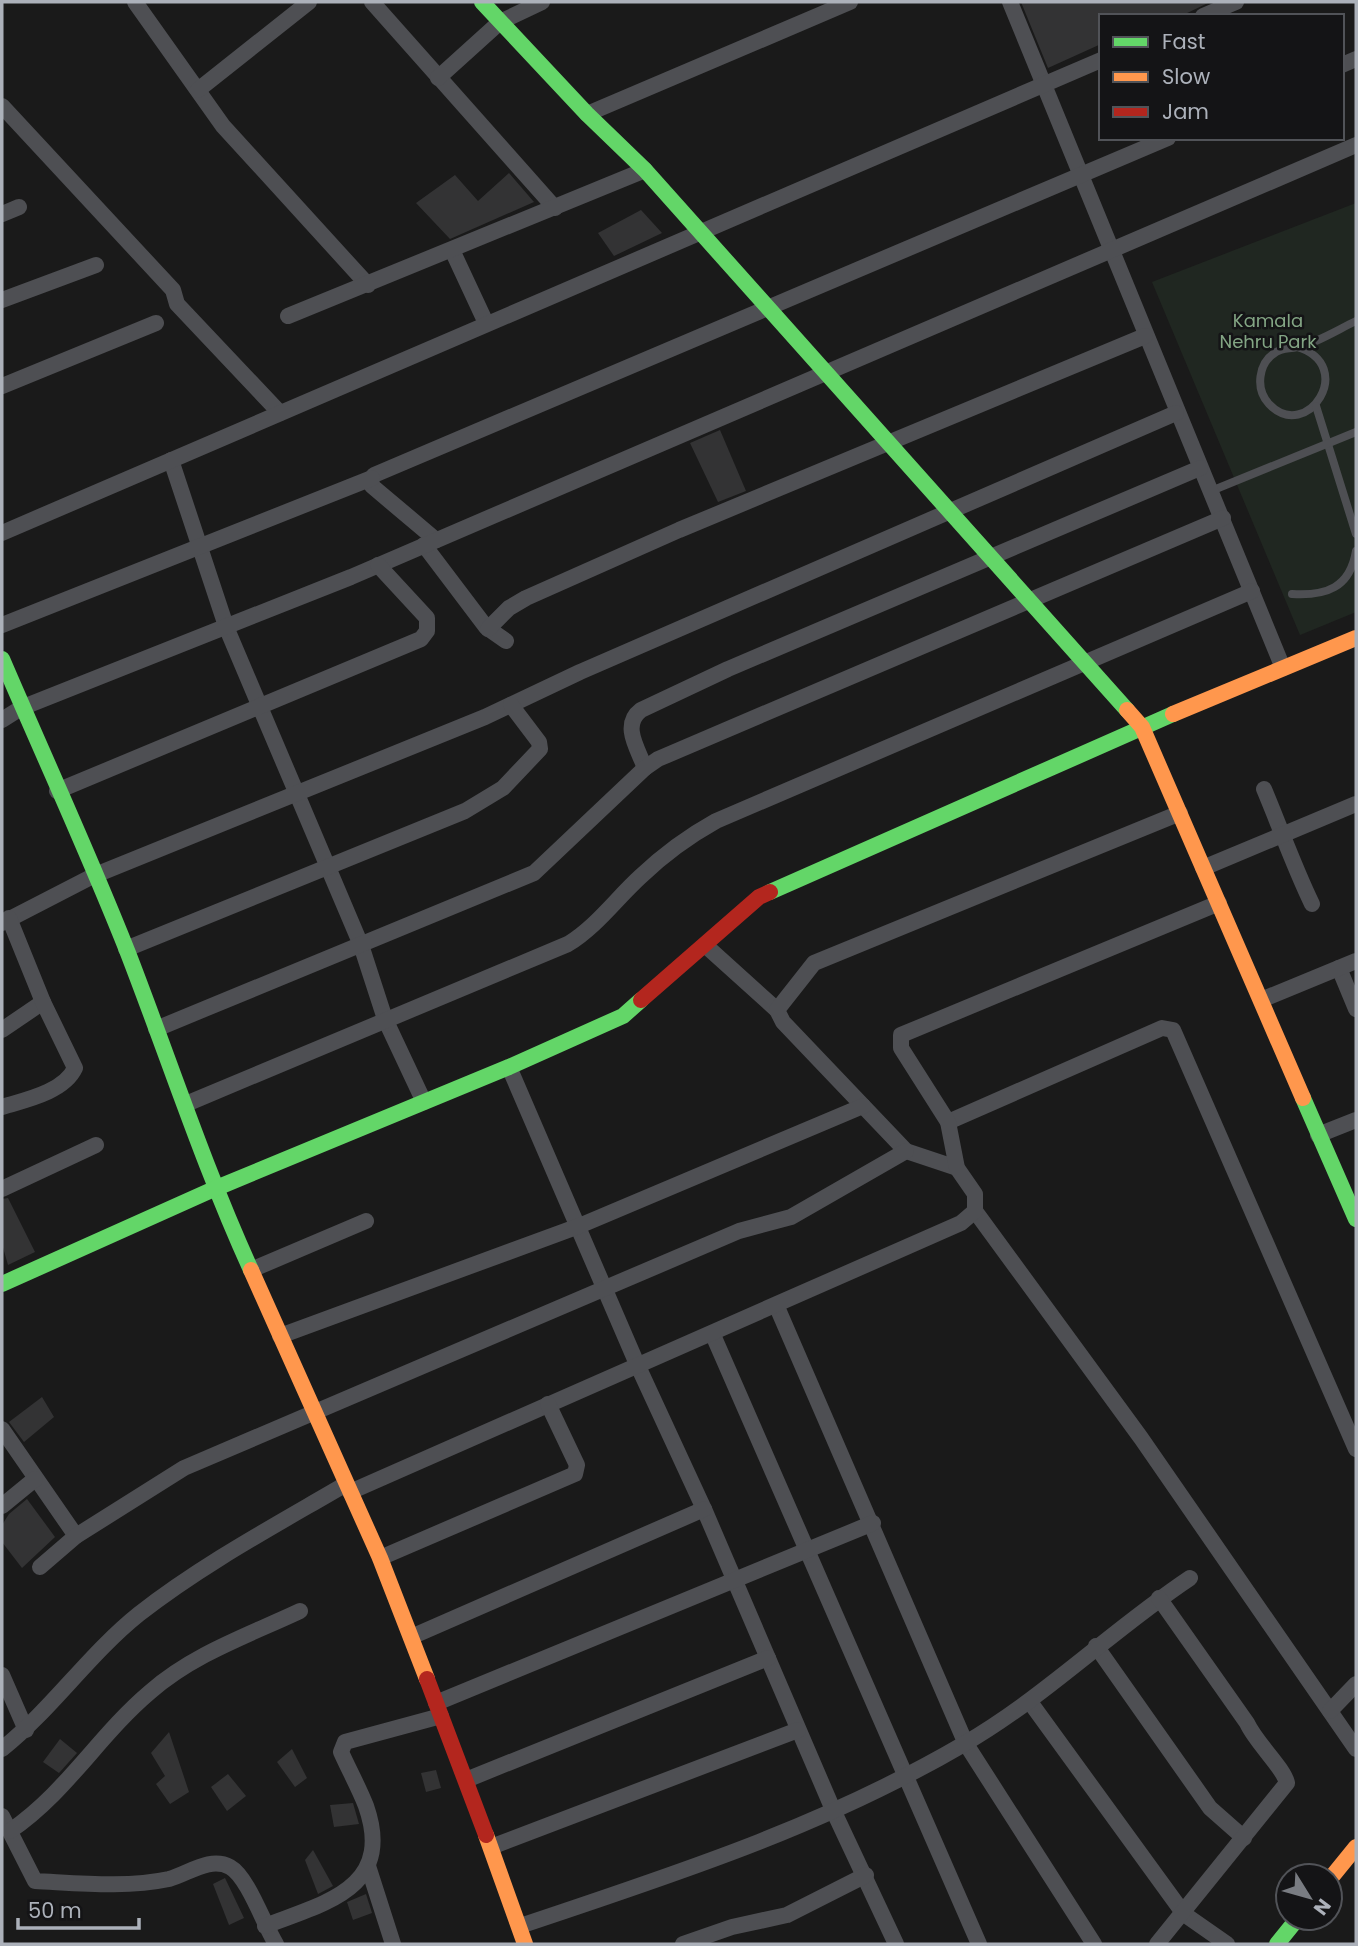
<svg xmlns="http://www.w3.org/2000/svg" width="1358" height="1946" font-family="Poppins,sans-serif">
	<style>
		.green { fill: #202721 }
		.building { fill: #333334 }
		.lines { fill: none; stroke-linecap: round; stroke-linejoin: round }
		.lane { stroke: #4e4f53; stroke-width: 8 }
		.street { stroke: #4e4f53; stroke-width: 16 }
		.fast { stroke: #63d668; stroke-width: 16 }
		.slow { stroke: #ff974d; stroke-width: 16 }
		.jam { stroke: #b3261e; stroke-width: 16 }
		.labels { text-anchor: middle; stroke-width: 5; stroke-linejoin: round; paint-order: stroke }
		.park-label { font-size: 18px; fill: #83a584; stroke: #141416 }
	</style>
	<rect width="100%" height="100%" fill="#1a1a1a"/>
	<polygon class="green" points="1356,203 1356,612 1300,635 1152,282"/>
	<g class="building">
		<polygon points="1021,2 1210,2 1181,16 1101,16 1101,44 1048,68"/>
		<polygon points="509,173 534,202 450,239 416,203 455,175 478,201"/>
		<polygon points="641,210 662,233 614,256 598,233"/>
		<polygon points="720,430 746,491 718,502 690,443"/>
		<polygon points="8,1198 35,1252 8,1265 2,1244 2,1199"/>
		<polygon points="42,1397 54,1417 24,1442 9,1422"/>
		<polygon points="27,1499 55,1537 22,1568 2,1542 2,1525 9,1514"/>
		<polygon points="169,1732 189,1792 170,1804 156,1784 165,1776 151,1753"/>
		<polygon points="60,1739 77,1753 59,1773 43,1762"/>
		<polygon points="292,1749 307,1778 295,1787 277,1762"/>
		<polygon points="436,1770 441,1788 426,1792 421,1773"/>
		<polygon points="228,1774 246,1796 227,1811 211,1787"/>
		<polygon points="353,1803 359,1824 334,1827 330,1805"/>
		<polygon points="313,1850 333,1886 318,1894 305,1860"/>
		<polygon points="225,1878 244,1918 229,1925 213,1884"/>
		<polygon points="366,1894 372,1913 353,1920 347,1902"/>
	</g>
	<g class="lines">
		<g class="lane">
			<path d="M1297 347C1358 365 1307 444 1269 404 1255 389 1258 363 1276 352 1283 348 1289 349 1297 347 1317 343 1337 330 1356 321"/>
			<polyline points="1316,406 1356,534"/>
			<polyline points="1211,491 1356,432"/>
			<path d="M1292 594C1326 596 1350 588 1356 551"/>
		</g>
		<g class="street">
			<polyline points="135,2 223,126 368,285"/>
			<polyline points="372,2 555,208"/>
			<polyline points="1010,2 1283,668"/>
			<polyline points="1203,16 1236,2"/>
			<polyline points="1342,65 1356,59"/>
			<polyline points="438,78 500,22 542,2"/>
			<polyline points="198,90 309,2"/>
			<polyline points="2,106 173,290 177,304 280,413"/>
			<polyline points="587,114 850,2"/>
			<polyline points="2,214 19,207"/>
			<polyline points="452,250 486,323"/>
			<polyline points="2,300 96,265"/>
			<polyline points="288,316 645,170"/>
			<polyline points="2,386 156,323"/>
			<polyline points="171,460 227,629 361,945 385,1019 424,1102"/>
			<polyline points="2,533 1101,60"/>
			<polyline points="436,540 372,486 370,482 374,475 1168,138"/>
			<polyline points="424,545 486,627 506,641"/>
			<polyline points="2,625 372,478"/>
			<polyline points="488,629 509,608 526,598 679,530 1145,336"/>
			<polyline points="2,720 21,708 351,577 1356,145"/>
			<path d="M645 768C638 749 621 725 641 710L728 669 1200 468"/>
			<path d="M1264 789C1280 827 1294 867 1312 904"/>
			<polyline points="57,791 421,639 427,631 427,618 378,565"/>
			<polyline points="1203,868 1356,804"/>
			<polyline points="2,923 93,876 485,717 580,672 1176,413"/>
			<polyline points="705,945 777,1010"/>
			<polyline points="126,949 465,811 503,788 540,749 539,742 511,705"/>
			<polyline points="1339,968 1356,1009"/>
			<polyline points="1261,1000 1356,961"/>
			<polyline points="156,1029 534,873 645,768 658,759 1223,518"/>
			<polyline points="2,1030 43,1002"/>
			<polyline points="509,1067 637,1364 704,1509 834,1812 896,1944"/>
			<path d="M186 1104 568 944C596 927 616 899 640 877 663 855 689 836 716 821L1252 591"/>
			<path d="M2 1107C25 1100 64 1092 75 1068L43 1002 9 918"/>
			<polyline points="948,1122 1162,1028 1173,1030 1356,1449"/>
			<polyline points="1318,1135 1356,1120"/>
			<polyline points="957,1168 906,1151 783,1022 777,1010 814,963 1180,813"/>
			<polyline points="2,1189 96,1145"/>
			<polyline points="975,1211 1141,1438 1356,1749"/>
			<polyline points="251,1270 366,1221"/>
			<polyline points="777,1307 966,1744 1094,1944"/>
			<polyline points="713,1335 979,1944"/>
			<polyline points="280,1336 579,1226 863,1106"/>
			<polyline points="2,1429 76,1536"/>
			<polyline points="350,1492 961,1223 975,1211 975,1194 957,1168 948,1122 901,1048 901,1035 1219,903"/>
			<polyline points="2,1506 35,1479"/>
			<polyline points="380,1558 575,1474 577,1465 548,1404"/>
			<polyline points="40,1567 76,1536 184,1468 739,1231 791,1217 906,1151"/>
			<polyline points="411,1637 704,1509"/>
			<polyline points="1096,1646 1210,1808 1244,1838"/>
			<polyline points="2,1675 26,1730"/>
			<polyline points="1030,1702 1184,1914 1227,1944"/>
			<polyline points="436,1703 873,1523"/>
			<polyline points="1330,1711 1356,1684"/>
			<path d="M2 1749C52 1709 89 1654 139 1614 203 1564 276 1525 346 1484"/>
			<polyline points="466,1780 768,1658"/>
			<path d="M2 1816 35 1881C78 1883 127 1888 169 1879 188 1874 210 1856 230 1867 248 1877 264 1925 276 1944"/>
			<path d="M10 1831C67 1792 98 1736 150 1692 193 1654 249 1635 300 1611"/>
			<polyline points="491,1847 798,1730"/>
			<polyline points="368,1866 393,1944"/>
			<path d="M265 1926C324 1903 395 1889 366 1806 359 1788 349 1770 341 1752L345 1742 441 1716"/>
			<path d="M520 1926C675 1874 822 1827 964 1744 1045 1697 1112 1630 1190 1578"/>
			<polyline points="683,1944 732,1927 787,1915 866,1875"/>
			<path d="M1157 1944 1287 1783C1284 1768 1256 1743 1247 1723L1159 1598"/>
		</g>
		<g class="fast">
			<polyline points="482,2 587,114 645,170 1127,710"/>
			<path d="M2 659C44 757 89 854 128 953 169 1059 204 1167 251 1270"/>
			<polyline points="770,892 1173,714"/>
			<polyline points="1303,1098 1356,1219"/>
			<polyline points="2,1284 214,1189 509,1067 623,1016 641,1000"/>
			<polyline points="1277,1944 1298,1918"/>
		</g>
		<g class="slow">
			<polyline points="1127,710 1142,727 1303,1098"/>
			<polyline points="1173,714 1356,638"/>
			<polyline points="251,1270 380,1558 427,1679"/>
			<polyline points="486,1835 525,1944"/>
			<polyline points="1330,1879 1356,1847"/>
		</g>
		<g class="jam">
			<polyline points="641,1000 759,897 770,892"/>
			<polyline points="427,1679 486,1835"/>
		</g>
	</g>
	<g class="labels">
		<g class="park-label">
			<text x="1268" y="327">Kamala<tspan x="1268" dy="21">Nehru Park</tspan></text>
		</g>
	</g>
	<rect width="1358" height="1946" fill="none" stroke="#acb1ba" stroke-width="7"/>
	<rect x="1099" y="14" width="245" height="126" fill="#141416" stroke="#515358" stroke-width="2"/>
	<rect x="1113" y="37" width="35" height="10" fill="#63d668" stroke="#515358" stroke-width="2"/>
	<text x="1162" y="49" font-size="21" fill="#acb1ba">Fast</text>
	<rect x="1113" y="72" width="35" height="10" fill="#ff974d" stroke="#515358" stroke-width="2"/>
	<text x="1162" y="84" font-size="21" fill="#acb1ba">Slow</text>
	<rect x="1113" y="107" width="35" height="10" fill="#b3261e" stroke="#515358" stroke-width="2"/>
	<text x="1162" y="119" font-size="21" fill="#acb1ba">Jam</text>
	<g transform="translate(1309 1897) rotate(127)"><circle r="33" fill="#141416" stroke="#515358" stroke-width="2"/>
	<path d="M0-5L12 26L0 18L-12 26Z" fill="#797c82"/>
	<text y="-10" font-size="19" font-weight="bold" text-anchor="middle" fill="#acb1ba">N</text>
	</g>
	<path d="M18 1918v10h121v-10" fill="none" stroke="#acb1ba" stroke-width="3.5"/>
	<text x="28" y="1918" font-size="21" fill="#acb1ba" stroke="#141416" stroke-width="5" paint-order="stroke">50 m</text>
</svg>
